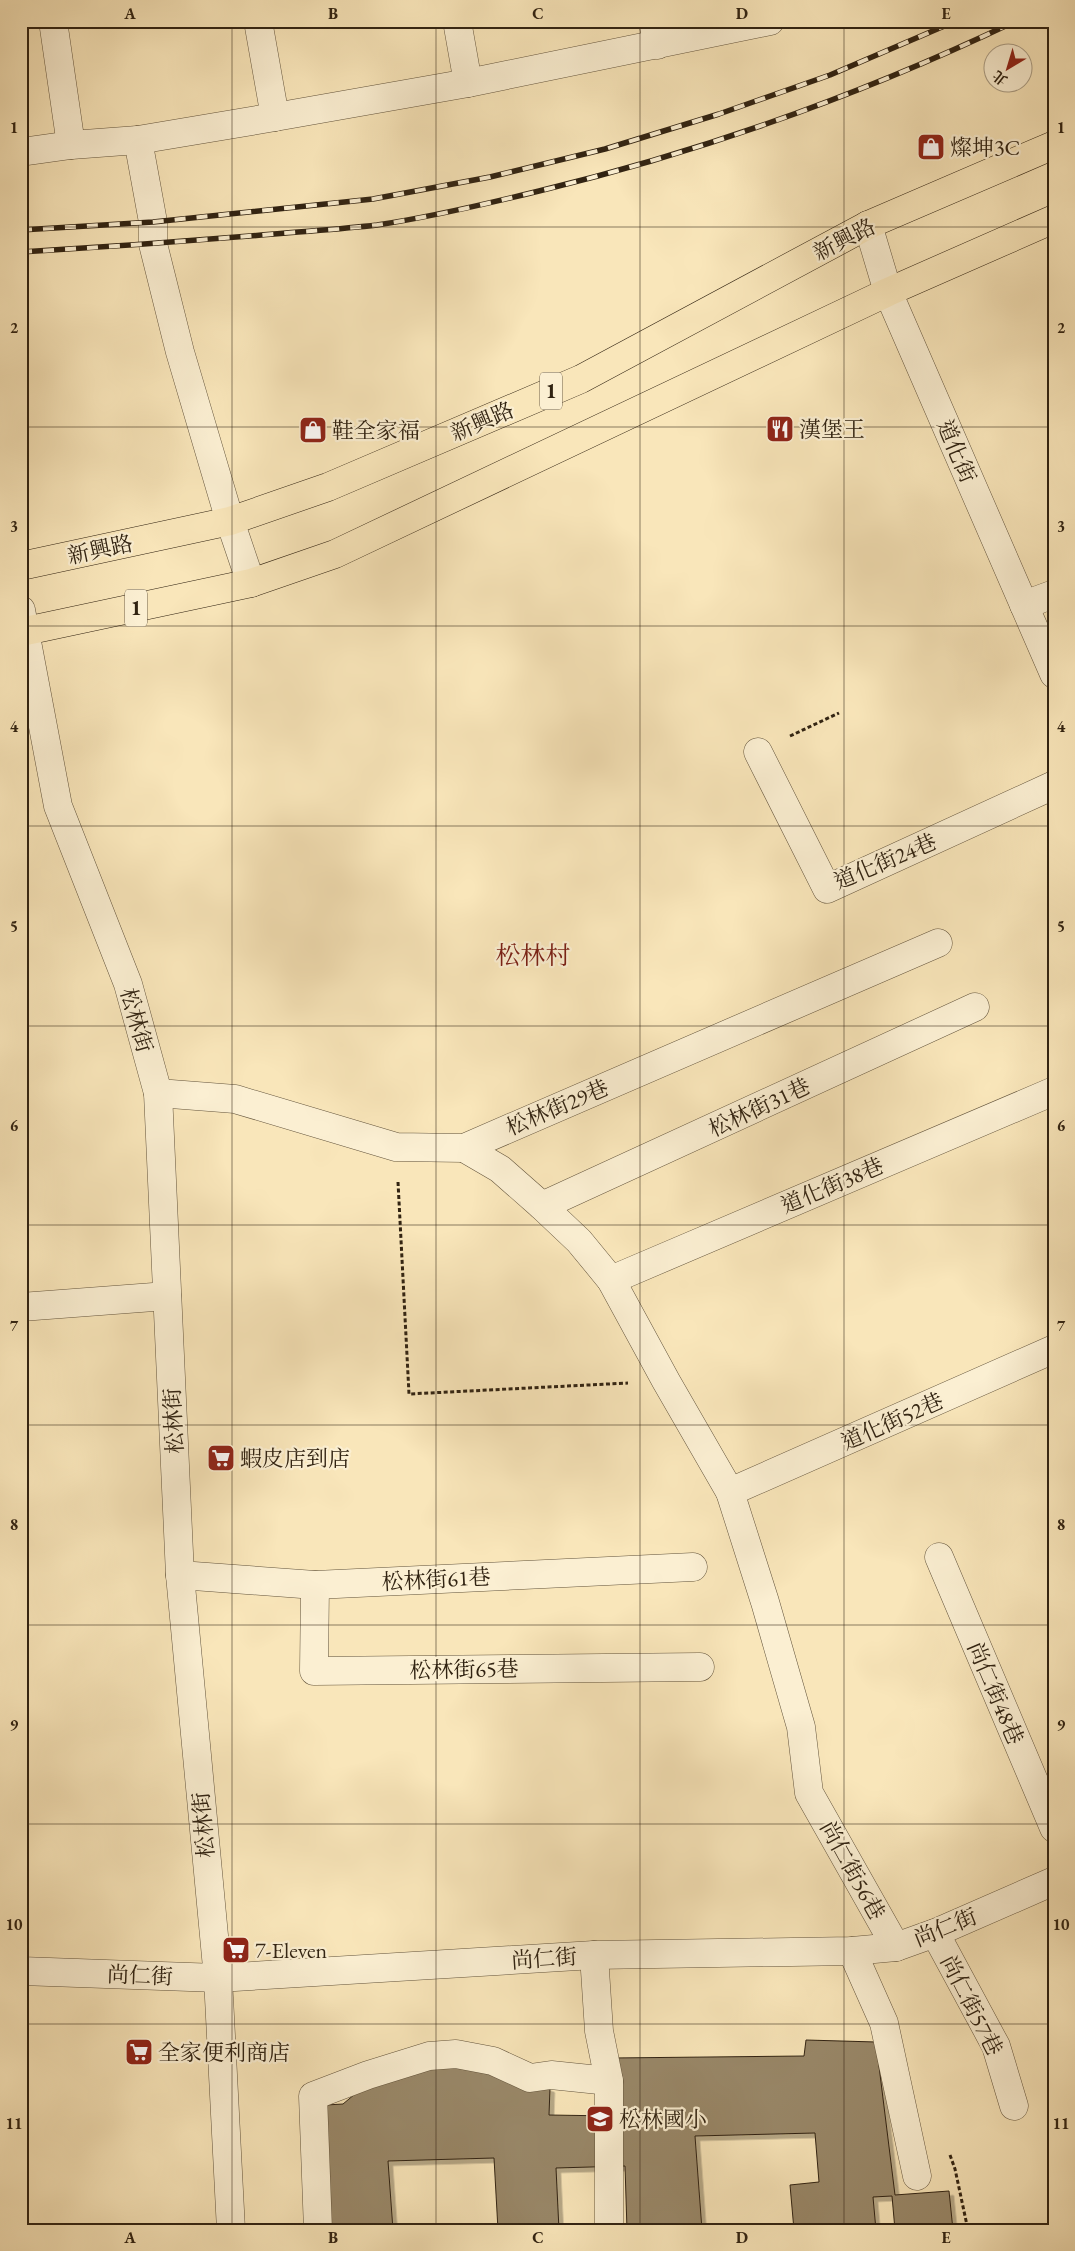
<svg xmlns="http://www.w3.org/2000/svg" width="1075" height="2251" font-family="'EB Garamond','Noto Serif TC',serif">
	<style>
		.building { fill: #998869; stroke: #312312; filter: url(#shadow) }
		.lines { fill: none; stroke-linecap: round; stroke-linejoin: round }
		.minor-casing { stroke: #63543c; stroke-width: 29 }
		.major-casing { stroke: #312312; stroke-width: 29 }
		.path { stroke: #312312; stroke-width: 3; stroke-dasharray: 4 2.5; stroke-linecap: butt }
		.minor { stroke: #fbefd2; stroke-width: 28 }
		.major { stroke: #f9e6ba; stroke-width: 28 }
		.rail-casing { stroke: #312312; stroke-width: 5.5 }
		.rail { stroke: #fbefd2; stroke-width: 4; stroke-dasharray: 11; stroke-linecap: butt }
		.grid { fill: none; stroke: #312312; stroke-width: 1; stroke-opacity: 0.55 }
		.labels { text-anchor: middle; stroke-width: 4.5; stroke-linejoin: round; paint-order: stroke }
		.shield { fill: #fbefd2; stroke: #6e604c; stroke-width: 1 }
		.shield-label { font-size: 21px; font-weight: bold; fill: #312312 }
		.poi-label { font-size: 22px; fill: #312312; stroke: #fbefd2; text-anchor: start }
		.street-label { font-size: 22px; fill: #312312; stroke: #fbefd2 }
		.quarter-label { font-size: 25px; fill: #7a1f14; stroke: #fbefd2 }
		.neatline { fill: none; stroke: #312312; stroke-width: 2 }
		.grid-label { font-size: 16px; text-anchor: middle; font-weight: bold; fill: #312312 }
	</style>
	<defs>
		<filter id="shadow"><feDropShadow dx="4.5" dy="4.5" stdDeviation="0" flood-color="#0004"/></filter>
	</defs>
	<rect width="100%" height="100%" fill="#f9e6ba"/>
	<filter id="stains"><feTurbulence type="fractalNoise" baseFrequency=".004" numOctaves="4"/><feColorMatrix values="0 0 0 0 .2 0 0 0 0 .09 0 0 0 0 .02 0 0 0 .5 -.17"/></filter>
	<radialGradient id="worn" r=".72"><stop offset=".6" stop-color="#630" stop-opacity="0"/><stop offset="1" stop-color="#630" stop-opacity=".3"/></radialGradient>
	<polygon class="building" points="806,2040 876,2042 895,2195 949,2191 953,2230 895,2230 892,2196 873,2197 876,2230 794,2230 790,2185 819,2182 815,2133 695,2136 702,2230 627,2230 625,2166 556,2168 559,2230 498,2230 494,2158 388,2161 393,2230 331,2230 326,2105 343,2104 355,2094 453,2055 550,2088 549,2115 613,2116 612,2058 804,2056"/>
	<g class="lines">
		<defs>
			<g id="minor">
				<polyline points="53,21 71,145"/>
				<polyline points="258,21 275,117"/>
				<polyline points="457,21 468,83"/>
				<polyline points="653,21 657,45"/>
				<polyline points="138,140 153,222 153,244 180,352 230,521 251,583"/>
				<polyline points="21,152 71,145 138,140 275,117 468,83 770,21"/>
				<polyline points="868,225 888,292 1054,674"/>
				<polyline points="1024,605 1054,594"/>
				<polyline points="21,610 58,806 128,984 158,1093 180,1575 218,1978 231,2230"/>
				<polyline points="758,752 827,889 1054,785"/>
				<polyline points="158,1093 235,1099 396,1147 464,1148 938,943"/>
				<polyline points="464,1148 500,1169 542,1206 579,1241 611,1280 666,1381 730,1492 765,1602 801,1727 809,1793 896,1947"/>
				<polyline points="542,1206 975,1007"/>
				<polyline points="611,1280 1054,1091"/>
				<polyline points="21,1307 167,1296"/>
				<polyline points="730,1492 1054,1349"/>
				<polyline points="939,1557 1054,1828"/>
				<polyline points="180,1575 315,1585 693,1567"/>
				<polyline points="315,1585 314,1671 700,1667"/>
				<polyline points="935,1933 996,2046 1014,2106"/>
				<polyline points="852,1951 884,2023 917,2176"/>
				<polyline points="594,1955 599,2031 609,2081 609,2230"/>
				<polyline points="21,1971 218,1978 594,1955 852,1951 896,1947 935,1933 1054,1881"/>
				<polyline points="318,2230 313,2096 368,2075 429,2056 456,2054 493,2061 530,2078 551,2075 609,2081"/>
			</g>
			<g id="major">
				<polyline points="21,566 230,521 328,487 581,379 868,225 1054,145"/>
				<polyline points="21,632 251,583 335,554 888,292 1054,219"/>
			</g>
		</defs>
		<use href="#minor" class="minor-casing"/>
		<use href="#major" class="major-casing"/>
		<g class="path">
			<polyline points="790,736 839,713"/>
			<polyline points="398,1182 409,1394 628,1383"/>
			<polyline points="950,2155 955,2169 968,2230"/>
		</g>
		<use href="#minor" class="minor"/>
		<use href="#major" class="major"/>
		<defs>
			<g id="rail">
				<polyline points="21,230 153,222 373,199 490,177 605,149 719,114 830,75 956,21"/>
				<path d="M21 252C106 247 190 241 274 234 308 231 343 229 377 225 431 217 486 204 539 191 704 151 863 94 1016 21"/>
			</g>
		</defs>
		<use href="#rail" class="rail-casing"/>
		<use href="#rail" class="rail"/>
	</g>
	<path class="grid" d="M232 21V2230M436 21V2230M640 21V2230M844 21V2230M21 227H1054M21 427H1054M21 626H1054M21 826H1054M21 1026H1054M21 1225H1054M21 1425H1054M21 1625H1054M21 1824H1054M21 2024H1054"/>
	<defs>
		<symbol id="shop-square" viewBox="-11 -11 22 22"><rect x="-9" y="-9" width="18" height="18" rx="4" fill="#8f2418" stroke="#fbefd2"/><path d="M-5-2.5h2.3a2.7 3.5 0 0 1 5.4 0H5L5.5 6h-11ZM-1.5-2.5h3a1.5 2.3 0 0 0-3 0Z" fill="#fff"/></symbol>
		<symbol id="restaurant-square" viewBox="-11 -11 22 22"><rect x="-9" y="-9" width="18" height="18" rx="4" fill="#8f2418" stroke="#fbefd2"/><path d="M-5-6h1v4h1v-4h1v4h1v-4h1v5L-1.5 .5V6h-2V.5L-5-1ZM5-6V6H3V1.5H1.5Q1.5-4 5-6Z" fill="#fff"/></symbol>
		<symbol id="supermarket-square" viewBox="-11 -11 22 22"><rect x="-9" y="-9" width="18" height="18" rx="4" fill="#8f2418" stroke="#fbefd2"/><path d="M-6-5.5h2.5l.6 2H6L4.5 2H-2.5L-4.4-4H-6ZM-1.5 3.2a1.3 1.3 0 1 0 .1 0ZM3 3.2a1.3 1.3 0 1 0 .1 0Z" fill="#fff"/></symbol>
		<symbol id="school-square" viewBox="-11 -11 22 22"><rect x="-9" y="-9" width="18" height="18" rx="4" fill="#8f2418" stroke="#fbefd2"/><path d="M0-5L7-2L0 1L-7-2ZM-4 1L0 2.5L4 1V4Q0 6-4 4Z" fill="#fff"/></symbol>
	</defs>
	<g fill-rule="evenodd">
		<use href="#shop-square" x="915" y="131" width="32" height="32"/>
		<use href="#restaurant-square" x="764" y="413" width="32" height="32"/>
		<use href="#shop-square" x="297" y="414" width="32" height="32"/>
		<use href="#supermarket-square" x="205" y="1442" width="32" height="32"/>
		<use href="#supermarket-square" x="220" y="1934" width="32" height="32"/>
		<use href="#supermarket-square" x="123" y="2036" width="32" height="32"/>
		<use href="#school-square" x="584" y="2103" width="32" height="32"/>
	</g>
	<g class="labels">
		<g class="shield">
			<rect x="540" y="372.5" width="22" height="37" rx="4"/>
			<rect x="125" y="589.5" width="22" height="37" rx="4"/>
		</g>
		<g class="shield-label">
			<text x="551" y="398">1</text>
			<text x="136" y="615">1</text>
		</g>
		<g class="poi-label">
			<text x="950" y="155">燦坤3C</text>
			<text x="799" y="437">漢堡王</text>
			<text x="332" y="438">鞋全家福</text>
			<text x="240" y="1466">蝦皮店到店</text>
			<text x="255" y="1958">7-Eleven</text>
			<text x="158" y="2060">全家便利商店</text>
			<text x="619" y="2127">松林國小</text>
		</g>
		<g class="street-label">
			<text transform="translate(844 239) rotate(-27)" y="8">新興路</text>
			<text transform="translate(482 421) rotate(-23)" y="8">新興路</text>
			<text transform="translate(957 451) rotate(67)" y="8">道化街</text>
			<text transform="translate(100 549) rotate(-12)" y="8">新興路</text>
			<text transform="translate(885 861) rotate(-23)" y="8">道化街24巷</text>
			<text transform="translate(137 1020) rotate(74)" y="8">松林街</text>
			<text transform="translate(557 1107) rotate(-23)" y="8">松林街29巷</text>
			<text transform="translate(759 1107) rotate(-25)" y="8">松林街31巷</text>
			<text transform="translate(832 1185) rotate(-23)" y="8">道化街38巷</text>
			<text transform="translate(173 1421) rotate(-93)" y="8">松林街</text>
			<text transform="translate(892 1421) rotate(-24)" y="8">道化街52巷</text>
			<text transform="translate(436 1579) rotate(-3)" y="8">松林街61巷</text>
			<text transform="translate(464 1669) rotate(-1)" y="8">松林街65巷</text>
			<text transform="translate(996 1693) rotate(67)" y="8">尚仁街48巷</text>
			<text transform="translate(203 1825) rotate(-95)" y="8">松林街</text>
			<text transform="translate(853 1870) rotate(61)" y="8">尚仁街56巷</text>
			<text transform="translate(945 1927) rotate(-22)" y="8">尚仁街</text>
			<text transform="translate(544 1958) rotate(-4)" y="8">尚仁街</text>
			<text transform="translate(140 1975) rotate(2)" y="8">尚仁街</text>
			<text transform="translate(972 2005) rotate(63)" y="8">尚仁街57巷</text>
		</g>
		<g class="quarter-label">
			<text x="533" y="964">松林村</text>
		</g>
	</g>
	<rect width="1075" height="2251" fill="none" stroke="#f9e6ba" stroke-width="55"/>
	<g transform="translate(1008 68) rotate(218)"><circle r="24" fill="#fbefd2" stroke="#aa9d85"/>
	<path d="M0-4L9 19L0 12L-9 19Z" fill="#8f2418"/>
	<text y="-8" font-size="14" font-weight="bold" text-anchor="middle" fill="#312312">北</text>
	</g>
	<rect x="28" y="28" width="1020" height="2196" class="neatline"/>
	<g class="grid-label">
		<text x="130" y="19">A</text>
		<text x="333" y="19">B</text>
		<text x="538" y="19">C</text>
		<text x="742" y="19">D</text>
		<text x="946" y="19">E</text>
		<text x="14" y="133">1</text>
		<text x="1061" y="133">1</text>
		<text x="14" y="333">2</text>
		<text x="1061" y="333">2</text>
		<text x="14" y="532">3</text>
		<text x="1061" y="532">3</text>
		<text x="14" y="732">4</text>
		<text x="1061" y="732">4</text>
		<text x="14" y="932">5</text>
		<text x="1061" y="932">5</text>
		<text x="14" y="1131">6</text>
		<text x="1061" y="1131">6</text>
		<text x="14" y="1331">7</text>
		<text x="1061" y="1331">7</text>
		<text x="14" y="1530">8</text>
		<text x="1061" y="1530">8</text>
		<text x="14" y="1730">9</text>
		<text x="1061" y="1730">9</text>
		<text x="14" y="1930">10</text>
		<text x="1061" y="1930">10</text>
		<text x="14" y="2129">11</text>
		<text x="1061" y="2129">11</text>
		<text x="130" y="2243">A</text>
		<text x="333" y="2243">B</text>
		<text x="538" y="2243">C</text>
		<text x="742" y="2243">D</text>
		<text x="946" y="2243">E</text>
	</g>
	<rect width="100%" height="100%" filter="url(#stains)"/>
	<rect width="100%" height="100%" fill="url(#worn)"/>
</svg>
